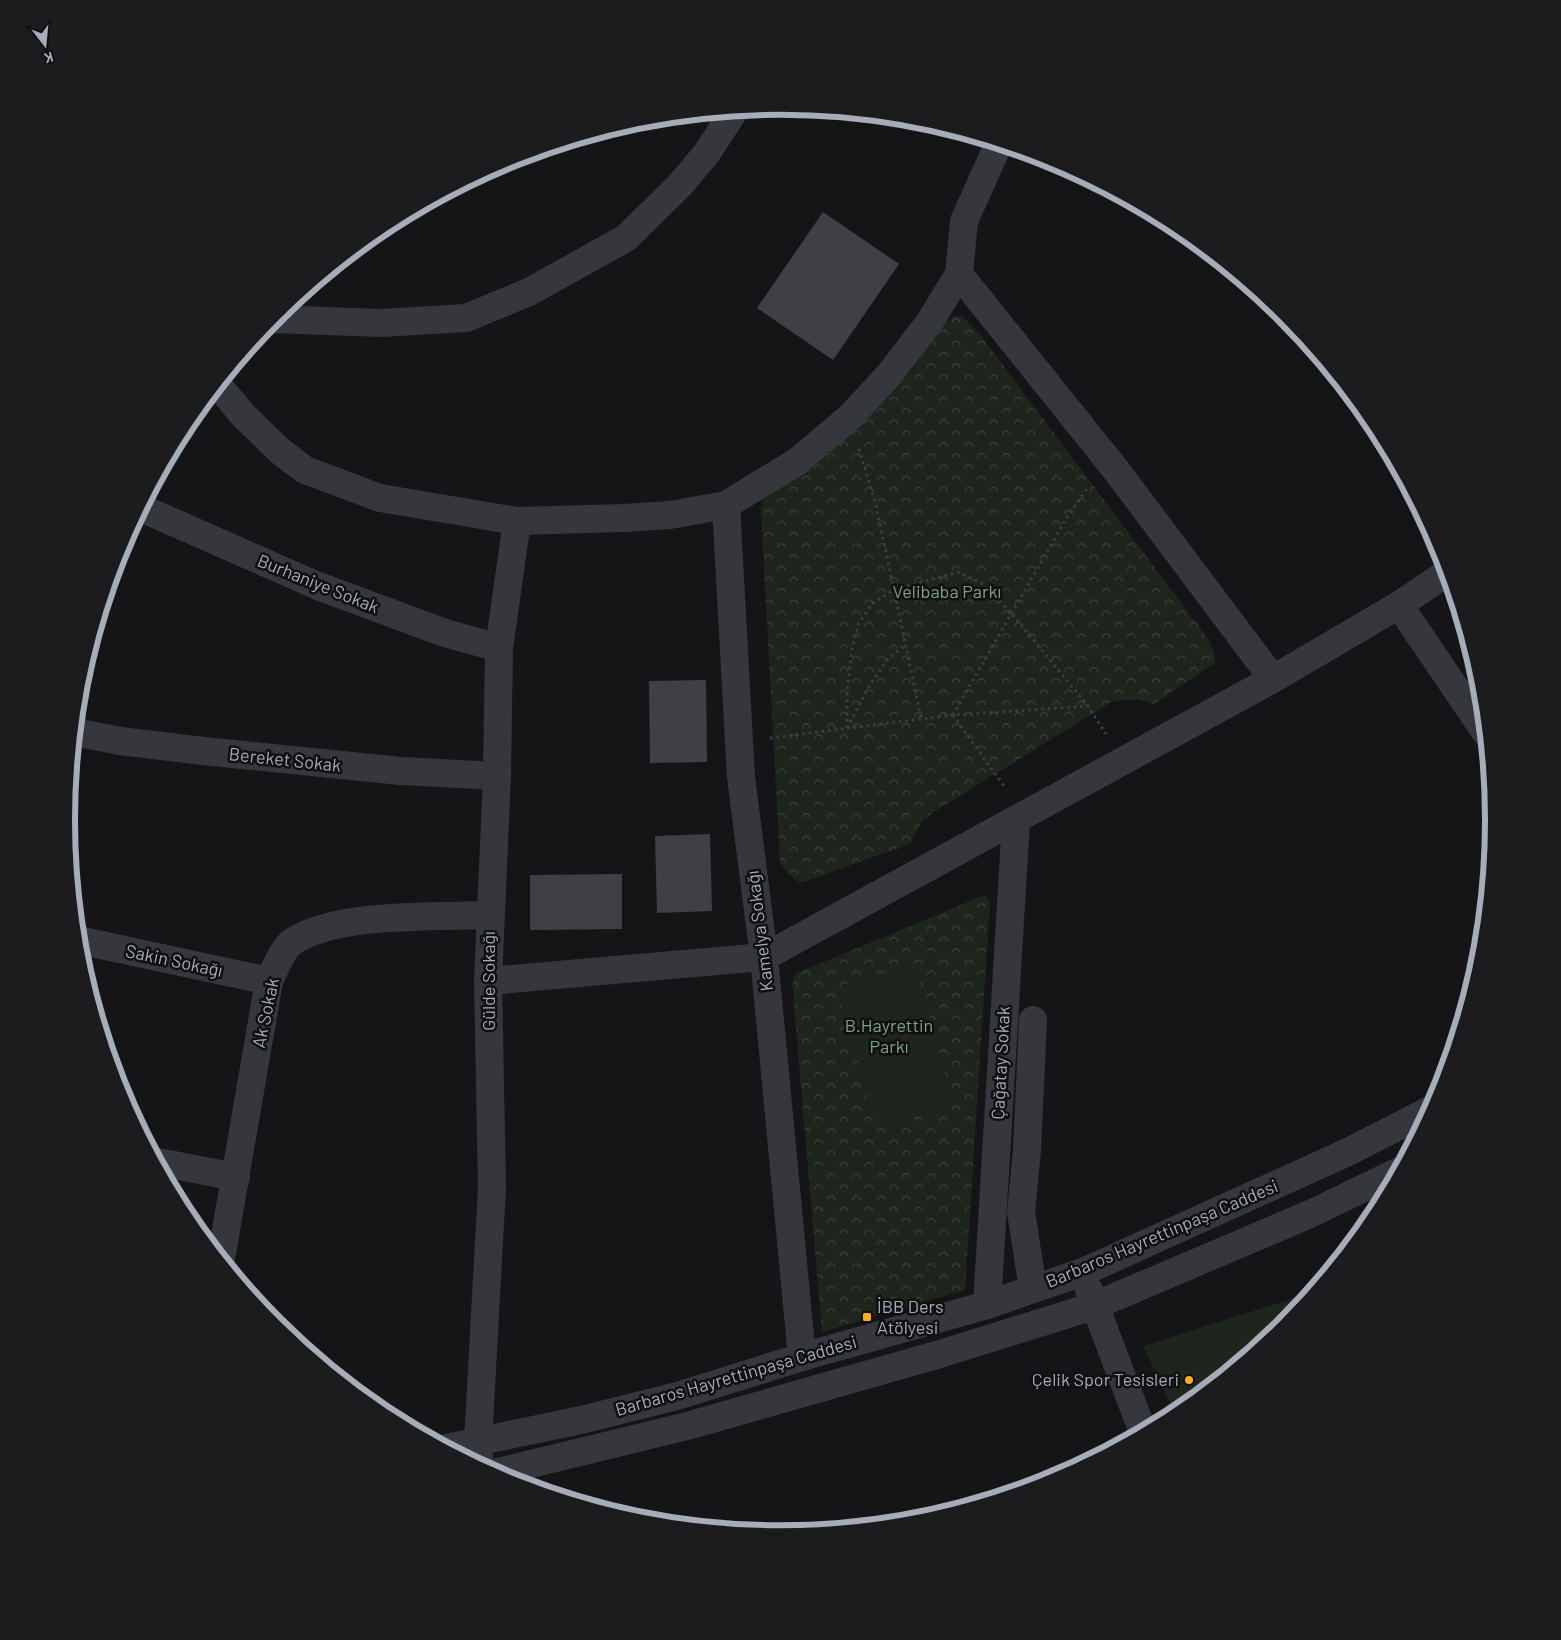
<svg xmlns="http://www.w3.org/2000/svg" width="1561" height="1640" font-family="Barlow,sans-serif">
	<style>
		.park { fill: url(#park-crowns) }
		.pitch { fill: #1d251d }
		.building { fill: #3f4044 }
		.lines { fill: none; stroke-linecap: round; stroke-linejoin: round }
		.path { stroke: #3c3e43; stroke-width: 3; stroke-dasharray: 2.5 4; stroke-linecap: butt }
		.minor { stroke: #36373c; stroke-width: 28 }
		.poi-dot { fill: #fdae27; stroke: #101012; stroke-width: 2 }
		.labels { text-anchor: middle; stroke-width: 5; stroke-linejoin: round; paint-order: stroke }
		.street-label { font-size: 18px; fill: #a6acb8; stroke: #101012 }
		.park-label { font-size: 18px; fill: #7ca47d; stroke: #101012 }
		.poi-label { font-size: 18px; fill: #a6acb8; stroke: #101012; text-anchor: start }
		.rim { fill: none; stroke: #a6acb8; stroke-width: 6 }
	</style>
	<defs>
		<pattern id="park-crowns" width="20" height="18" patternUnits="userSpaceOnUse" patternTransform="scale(1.25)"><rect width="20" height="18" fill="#1d251d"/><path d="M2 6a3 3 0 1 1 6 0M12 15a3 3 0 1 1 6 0" fill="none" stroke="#3b423c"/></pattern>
	</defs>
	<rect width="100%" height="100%" fill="#151517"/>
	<g class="park">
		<polygon points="963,316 979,333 1209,640 1214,653 1215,663 1154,704 1137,699 1113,701 937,810 922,821 910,844 800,883 789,875 780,862 761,514 763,501 771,491 803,474 822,460 855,429 912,370 927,348 939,328 953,317"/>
		<polygon points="985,895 990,902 965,1290 822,1332 793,993 793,982 795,974"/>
	</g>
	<g class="pitch">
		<polygon points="915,965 954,1105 877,1127 837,987"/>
		<polygon points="1313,1292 1285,1325 1176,1415 1143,1346"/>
	</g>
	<g class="building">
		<polygon points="823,212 899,264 833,360 757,308"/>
		<polygon points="706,680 707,762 650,763 649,681"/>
		<polygon points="710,834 712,911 657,913 655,836"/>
		<polygon points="622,874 622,929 530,930 530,875"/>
	</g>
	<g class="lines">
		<g class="path">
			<polyline points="859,449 876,505 921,718"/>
			<polyline points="953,715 1066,519 1088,487"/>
			<polyline points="953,715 1006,789"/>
			<polyline points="847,728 847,691 852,648 859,623 872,604 893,590 958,572 983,584 1012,614 1088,706 1106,734"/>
			<polyline points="847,728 868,688 888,659 905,645"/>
			<polyline points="770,738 953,715 1088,706"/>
		</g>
		<g class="minor">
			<polyline points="959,274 1116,470 1273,679"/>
			<polyline points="272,319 381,323 466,318 529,292 626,238 680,185 706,154 735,110"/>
			<polyline points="218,385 243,415 280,451 305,470 380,498 517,521 624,518 670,515 726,505 798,461 850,417 889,375 929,323 959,274 964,221 999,143"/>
			<polyline points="726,505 741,777 764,957 802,1357"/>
			<polyline points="141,508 318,586 445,633 499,648"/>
			<polyline points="1399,605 1486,733"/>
			<polyline points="75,732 120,741 203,751 401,771 497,776"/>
			<polyline points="78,940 269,981"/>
			<polyline points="488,981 764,957 1273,679 1399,605 1448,572"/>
			<polyline points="158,1162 236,1177"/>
			<path d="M221 1259 269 981C274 971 283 948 292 942 335 912 437 917 490 915"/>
			<polyline points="1033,1289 1021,1212 1027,1150 1033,1020"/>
			<polyline points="1089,1290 1143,1432"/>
			<polyline points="987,1305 1016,821"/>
			<polyline points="447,1448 581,1420 677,1396 802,1357 987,1305 1083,1272 1348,1152 1432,1109"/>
			<polyline points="479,1460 478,1442 492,1187 488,981 497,776 499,648 517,521"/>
			<polyline points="494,1473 687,1426 940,1354 1094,1306 1310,1214 1399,1171"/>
		</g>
	</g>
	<g class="poi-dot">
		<rect x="862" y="1312" width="10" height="10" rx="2.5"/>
		<circle cx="1189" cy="1380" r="5"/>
	</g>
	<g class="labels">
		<g class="street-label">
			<text transform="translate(318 584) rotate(22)" y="6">Burhaniye Sokak</text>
			<text transform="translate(285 760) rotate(6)" y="6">Bereket Sokak</text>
			<text transform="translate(760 931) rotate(-97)" y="6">Kamelya Sokağı</text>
			<text transform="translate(174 961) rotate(12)" y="6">Sakin Sokağı</text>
			<text transform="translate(489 981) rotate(-90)" y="6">Gülde Sokağı</text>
			<text transform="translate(266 1013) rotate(-78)" y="6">Ak Sokak</text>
			<text transform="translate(1001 1063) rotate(-87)" y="6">Çağatay Sokak</text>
			<text transform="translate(1162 1234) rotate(-23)" y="6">Barbaros Hayrettinpaşa Caddesi</text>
			<text transform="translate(736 1376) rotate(-16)" y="6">Barbaros Hayrettinpaşa Caddesi</text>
		</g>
		<g class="park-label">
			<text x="947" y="598">Velibaba Parkı</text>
			<text x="889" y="1032">B.Hayrettin<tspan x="889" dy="21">Parkı</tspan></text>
		</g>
		<g class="poi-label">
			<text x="877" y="1313">İBB Ders<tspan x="877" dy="21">Atölyesi</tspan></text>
			<text x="1179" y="1386" text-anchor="end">Çelik Spor Tesisleri</text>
		</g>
	</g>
	<path d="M0 0H1561V1640H0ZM75 820a705 705 0 1 1 1410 0a705 705 0 1 1-1410 0Z" fill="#1c1c1f" fill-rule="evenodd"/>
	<path class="rim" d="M75 820a705 705 0 1 1 1410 0a705 705 0 1 1-1410 0Z"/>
	<g transform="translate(45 45) rotate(164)" stroke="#101012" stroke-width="4" paint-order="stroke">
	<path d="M0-4L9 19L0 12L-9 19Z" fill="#a6acb8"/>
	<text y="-8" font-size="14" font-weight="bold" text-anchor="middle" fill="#a6acb8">K</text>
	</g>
</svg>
